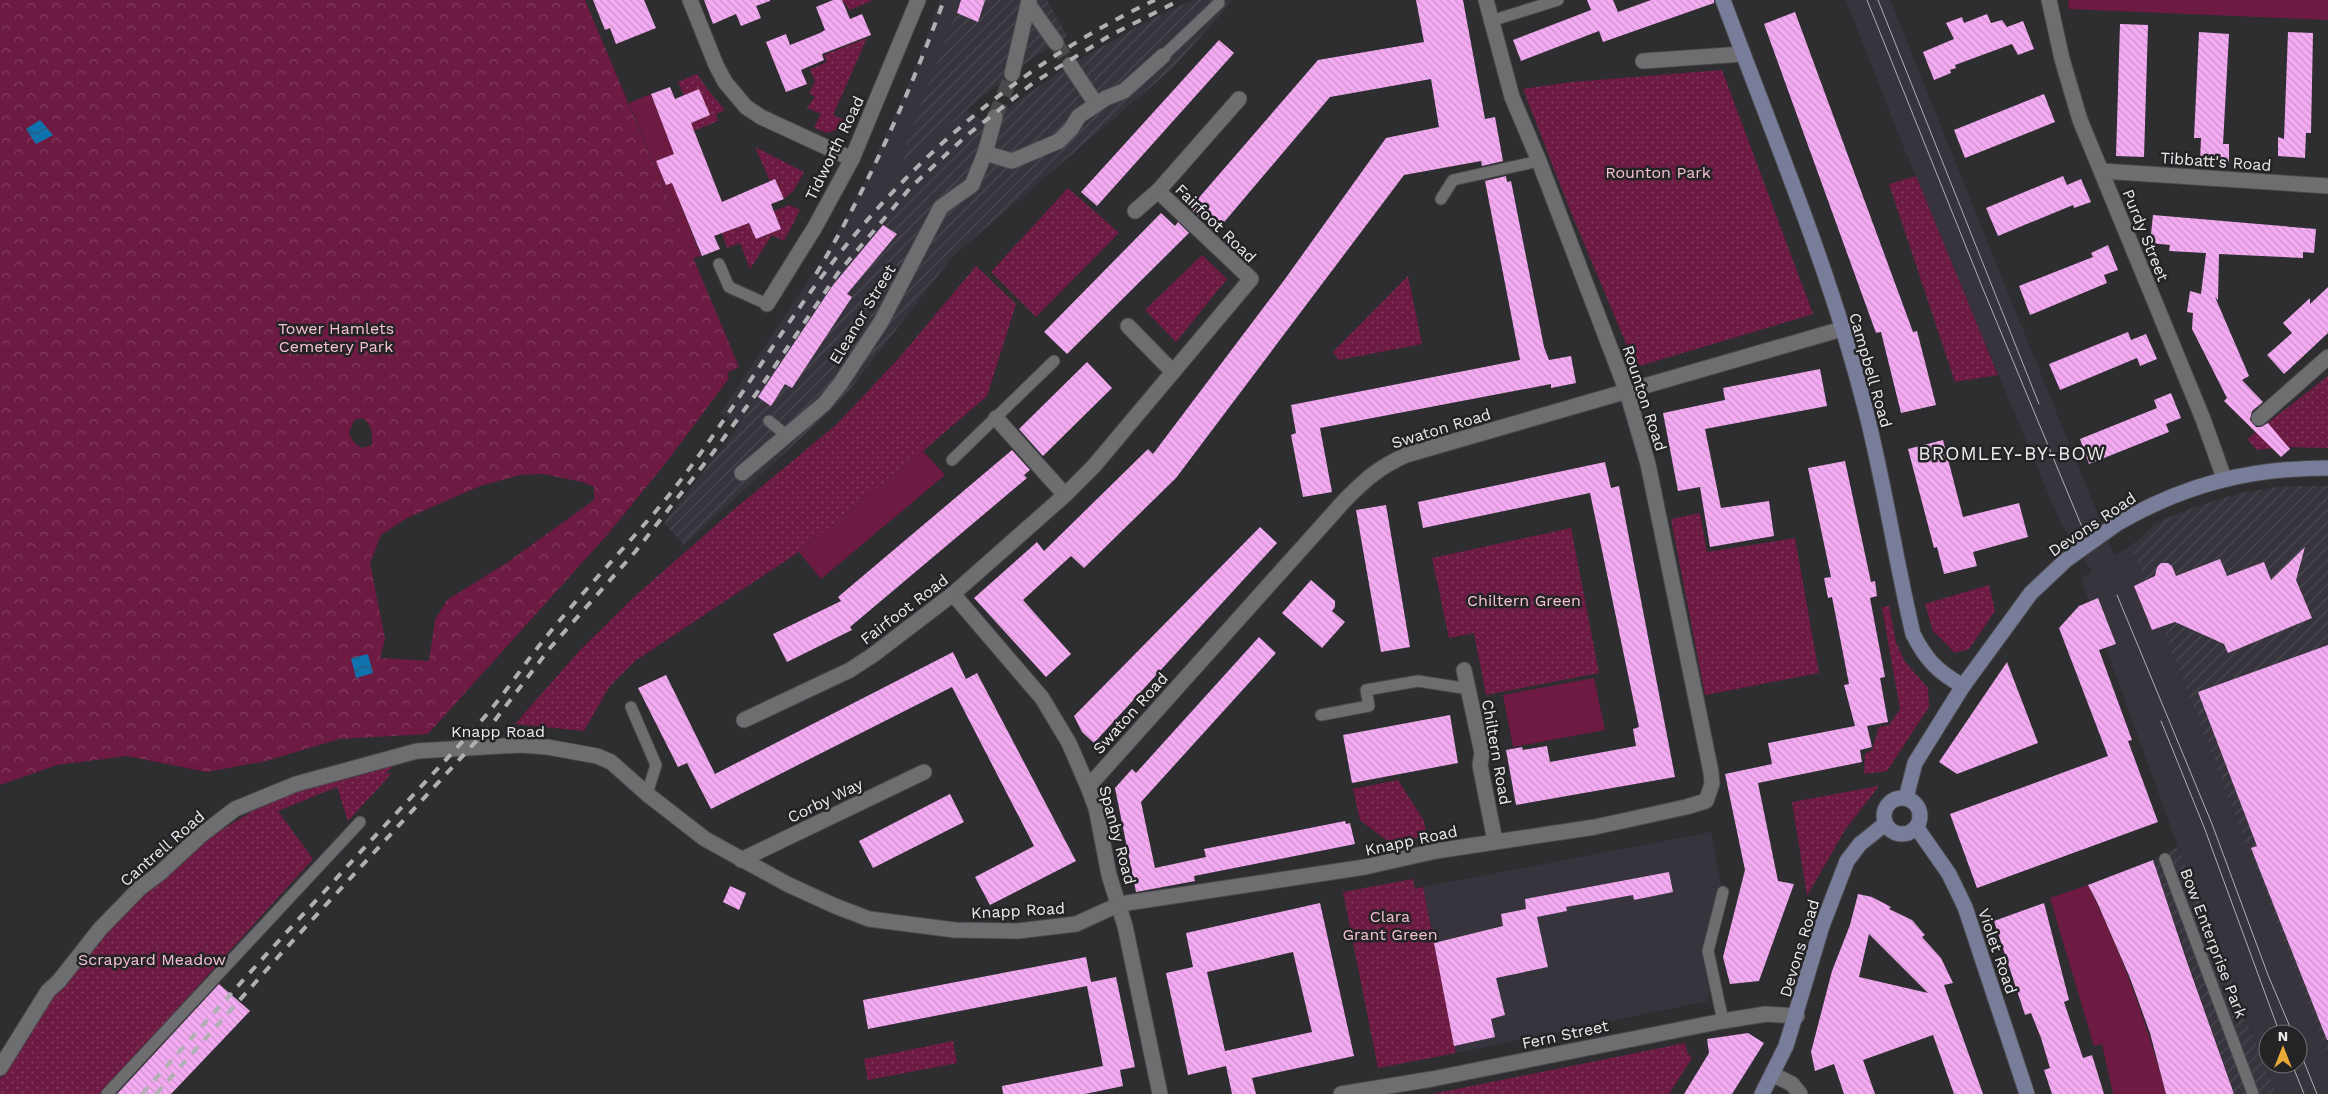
<svg xmlns="http://www.w3.org/2000/svg" width="2328" height="1094" font-family="'Work Sans',sans-serif">
	<style>
		.built { fill: #37343d; fill-rule: evenodd }
		.industrial { fill: url(#industrial-furrows) }
		.grass { fill: url(#grass-dots) }
		.forest { fill: url(#forest-crowns); fill-rule: evenodd }
		.garden { fill: #6d1b42 }
		.water { fill: url(#water-waves) }
		.building { fill: url(#building-back-hatch); fill-rule: evenodd }
		.lines { fill: none; stroke-linecap: round; stroke-linejoin: round }
		.street-tunnel { stroke: #4a4a4c; stroke-width: 15; stroke-dasharray: 15 8; stroke-linecap: butt }
		.lane-casing { stroke: #49484b; stroke-width: 13 }
		.street-casing { stroke: #49484b; stroke-width: 17 }
		.secondary-casing { stroke: #49484b; stroke-width: 17 }
		.lane { stroke: #6e6d70; stroke-width: 11 }
		.street { stroke: #6e6d70; stroke-width: 15 }
		.secondary { stroke: #787e99; stroke-width: 15 }
		.tram { stroke: #b0afb2; stroke-width: 1 }
		.rail { stroke: #b0afb2; stroke-width: 4; stroke-dasharray: 9 9; stroke-linecap: butt }
		.secondary-bridge-casing { stroke: #49484b; stroke-width: 17; stroke-linecap: butt }
		.secondary-bridge { stroke: #787e99; stroke-width: 15 }
		.labels { text-anchor: middle; stroke-width: 5; stroke-linejoin: round; paint-order: stroke }
		.street-label { font-size: 16px; fill: #ecebed; stroke: #242326 }
		.park-label { font-size: 16px; fill: #f4c1d3; stroke: #242326 }
		.quarter-label { font-size: 19px; letter-spacing: 1px; fill: #ecebed; stroke: #242326 }
	</style>
	<defs>
		<pattern id="industrial-furrows" width="10" height="10" patternUnits="userSpaceOnUse" patternTransform="scale(1.25)"><rect width="10" height="10" fill="#37343d"/><path d="M-1 1l2-2M0 10L10 0M9 11l2-2" fill="none" stroke="#4a4850"/></pattern>
		<pattern id="grass-dots" width="8" height="8" patternUnits="userSpaceOnUse" patternTransform="scale(1.25)"><rect width="8" height="8" fill="#6d1b42"/><path d="M2 2h.1M6 6h.1" fill="none" stroke="#823c5e" stroke-width="1.8" stroke-linecap="round"/></pattern>
		<pattern id="forest-crowns" width="20" height="18" patternUnits="userSpaceOnUse" patternTransform="scale(1.25)"><rect width="20" height="18" fill="#6d1b42"/><path d="M2 6a3 3 0 1 1 6 0M12 15a3 3 0 1 1 6 0" fill="none" stroke="#823c5e"/></pattern>
		<pattern id="water-waves" width="16" height="10" patternUnits="userSpaceOnUse" patternTransform="scale(1.25)"><rect width="16" height="10" fill="#0e72af"/><path d="M0 5q4-4 8 0t8 0" fill="none" stroke="#2a5c7b"/></pattern>
		<pattern id="building-back-hatch" width="6" height="6" patternUnits="userSpaceOnUse" patternTransform="scale(1.25)"><rect width="6" height="6" fill="#f5abf3"/><path d="M-1 5l2 2M0 0l6 6M5-1l2 2" fill="none" stroke="#ca92c8"/></pattern>
	</defs>
	<rect width="100%" height="100%" fill="#2e2d30"/>
	<g class="built">
		<polygon points="940,0 961,0 907,140 902,165 966,110 987,123 902,204 833,285 739,426 720,413 827,252 867,176 908,85"/>
		<path d="M1846 0H1890L2114 555 2131 546 2328 1055V1094H2276L2178 847 2081 579 2092 571 2061 524 1901 141ZM2268 1034H2298V1064H2268Z"/>
		<polygon points="1711,832 1722,890 1708,1001 1456,1053 1423,887"/>
	</g>
	<g class="industrial">
		<polygon points="961,0 1047,0 1067,36 1026,63 983,96 902,166 907,140"/>
		<polygon points="1193,0 1233,0 1173,68 954,255 840,402 684,545 664,523 739,426 833,285 902,204 987,123 1066,67 1149,20"/>
		<polygon points="2298,486 2328,486 2328,1055 2131,546 2156,523 2197,506 2241,493 2277,487"/>
		<polygon points="2178,847 2276,1094 2234,1094 2153,860"/>
	</g>
	<g class="grass">
		<polygon points="842,0 873,0 850,10"/>
		<polygon points="867,38 833,115 846,121 842,128 827,133 814,128 821,114 807,108 815,97 809,93 815,82 810,69 827,62 824,55"/>
		<polygon points="1722,70 1813,314 1636,367 1570,210 1523,89 1572,82"/>
		<polygon points="697,74 708,90 725,110 716,114 718,121 691,132 688,124 710,115 699,90 684,95 678,82"/>
		<polygon points="755,147 804,172 794,190 784,199 775,179 770,181"/>
		<polygon points="1916,176 1998,375 1955,382 1889,184"/>
		<polygon points="1068,188 1119,233 1036,317 991,272"/>
		<polygon points="789,205 800,210 784,241 772,235 750,269 740,243 727,248 722,233 739,227 737,219 746,216 757,239 781,229 774,211"/>
		<polygon points="1202,255 1227,279 1176,342 1145,310"/>
		<polygon points="976,266 1016,304 987,396 923,451 799,552 635,661 609,687 584,731 515,724 581,649 634,597 732,511 837,424 899,358"/>
		<polygon points="1408,276 1422,344 1339,360 1333,352"/>
		<polygon points="2328,376 2328,448 2284,447 2257,450 2247,439"/>
		<polygon points="1700,513 1707,552 1795,538 1819,673 1705,695 1671,519"/>
		<polygon points="1571,528 1599,673 1486,695 1474,633 1449,638 1432,558"/>
		<polygon points="1989,585 1995,611 1969,649 1955,653 1933,631 1925,604"/>
		<polygon points="1889,606 1896,642 1905,662 1928,688 1929,707 1887,771 1864,774 1865,754 1872,750 1879,727 1889,725 1900,709 1882,607"/>
		<polygon points="400,759 385,774 392,773 348,821 337,787 278,811 313,859 100,1094 0,1094 0,1079 52,997 108,929 144,893 202,842 270,800 371,766"/>
		<polygon points="1398,780 1424,821 1427,836 1390,843 1360,820 1353,789"/>
		<polygon points="1879,786 1845,830 1807,896 1792,802"/>
		<polygon points="1413,879 1415,889 1423,887 1456,1053 1378,1068 1343,892"/>
		<polygon points="953,1041 957,1063 868,1080 864,1059"/>
		<polygon points="1685,1043 1688,1054 1692,1058 1669,1094 1432,1094"/>
	</g>
	<path class="forest" d="M0 0H585L739 367 727 373 729 378 668 460 608 534 428 734 339 739 266 761 207 772 127 756 57 765 0 785ZM362 418C373 425 372 433 372 445L362 448 354 443 349 433 354 420ZM543 474 582 482 594 487V500L508 562 447 600 435 620 429 661 380 658 385 639 370 563 381 535 407 518 480 486 520 475Z"/>
	<g class="garden">
		<polygon points="2068,0 2328,0 2328,20 2069,9"/>
		<polygon points="651,94 670,143 681,151 657,161 666,185 682,179 680,203 701,256 693,258 629,103"/>
		<polygon points="923,451 945,475 821,579 799,552"/>
		<polygon points="1594,678 1605,730 1513,747 1503,695"/>
		<path d="M2088 885C2121 952 2147 1022 2166 1094H2113L2102 1044 2094 1046 2050 898Z"/>
	</g>
	<g class="water">
		<polygon points="40,120 53,135 36,144 26,129"/>
		<polygon points="368,654 373,673 356,678 351,658"/>
	</g>
	<g class="building">
		<polygon points="593,0 644,0 656,28 616,44 610,28 605,30"/>
		<polygon points="704,0 770,0 770,1 756,6 761,18 741,26 736,14 713,24"/>
		<polygon points="833,0 842,0 850,19 862,14 871,35 822,54 824,60 801,70 807,84 786,92 766,42 786,34 790,45 820,33 825,30 816,7"/>
		<polygon points="961,0 985,0 978,22 957,13"/>
		<polygon points="1416,0 1463,0 1485,119 1495,117 1503,161 1482,166 1481,161 1404,175 1176,478 1084,568 1071,556 1023,600 1071,654 1046,677 974,598 1037,542 1044,551 1148,449 1153,454 1285,279 1386,138 1439,127 1431,79 1330,97 1220,227 1206,215 1202,220 1190,208 1318,60 1424,42"/>
		<polygon points="1587,0 1613,0 1618,12 1651,0 1714,0 1714,3 1603,42 1599,31 1521,61 1513,40 1591,10"/>
		<polygon points="1795,12 1913,332 1917,331 1936,405 1901,413 1881,332 1876,333 1764,24"/>
		<polygon points="1987,14 1991,23 2002,20 2007,27 2023,21 2034,49 2018,55 2012,44 1955,65 1956,68 1950,70 1951,73 1934,80 1923,52 1954,39 1946,23 1962,17 1964,23"/>
		<polygon points="2120,24 2148,25 2144,157 2116,156"/>
		<polygon points="2199,32 2229,34 2223,144 2229,144 2229,162 2200,160 2201,138 2194,138"/>
		<polygon points="2288,32 2313,33 2311,133 2306,133 2305,158 2278,156 2278,137 2284,139"/>
		<polygon points="1219,40 1234,53 1097,206 1081,192"/>
		<polygon points="670,87 675,99 699,89 710,115 691,123 722,202 775,179 784,199 771,204 781,229 756,239 749,223 714,236 720,249 702,256 672,183 666,185 656,161 674,154 651,94"/>
		<polygon points="2044,94 2055,122 1965,158 1954,130"/>
		<polygon points="1506,176 1507,182 1511,181 1544,347 1549,360 1571,356 1576,383 1551,388 1551,384 1320,428 1332,492 1303,497 1291,435 1296,433 1291,405 1520,360 1485,181"/>
		<polygon points="2063,176 2067,185 2081,179 2091,202 2074,208 2073,205 1998,236 1986,208"/>
		<polygon points="1161,213 1175,226 1178,222 1189,233 1067,354 1044,332"/>
		<polygon points="2153,215 2316,229 2314,253 2303,252 2303,258 2219,254 2218,300 2215,297 2249,376 2242,380 2263,402 2252,411 2250,420 2256,427 2261,427 2268,423 2290,449 2281,457 2224,401 2227,398 2192,329 2193,313 2187,312 2190,291 2201,294 2206,253 2169,251 2170,245 2150,243"/>
		<polygon points="883,225 897,234 847,294 852,297 792,388 785,384 771,406 758,397 833,285"/>
		<polygon points="2108,245 2118,270 2104,275 2107,283 2030,315 2019,286 2093,257 2091,253"/>
		<polygon points="2328,287 2328,333 2284,374 2267,355 2292,333 2283,323 2310,298 2310,304"/>
		<polygon points="2128,332 2131,340 2146,334 2157,359 2140,366 2137,358 2060,390 2049,364"/>
		<polygon points="1087,362 1112,388 1043,456 1019,429"/>
		<polygon points="1820,369 1827,406 1705,429 1721,508 1769,501 1774,536 1710,547 1700,487 1678,491 1663,413 1725,400 1723,388"/>
		<polygon points="2171,393 2181,418 2166,424 2169,432 2089,464 2080,439 2157,408 2154,400"/>
		<polygon points="1943,440 1963,517 2019,503 2028,537 1973,552 1977,566 1944,574 1937,547 1934,548 1908,449"/>
		<polygon points="1012,450 1030,470 1024,475 1027,478 850,627 852,630 787,662 773,634 841,601 838,597"/>
		<polygon points="1845,461 1871,582 1875,581 1877,596 1870,598 1885,677 1880,678 1888,722 1867,726 1872,747 1860,750 1862,762 1758,783 1778,881 1794,884 1759,981 1730,984 1723,957 1745,870 1725,774 1772,764 1768,743 1855,726 1844,685 1849,684 1832,597 1828,598 1824,578 1831,577 1808,468"/>
		<polygon points="1605,462 1611,488 1619,486 1675,777 1516,805 1506,750 1522,747 1523,750 1547,746 1550,762 1636,746 1633,729 1639,727 1590,493 1423,528 1418,502"/>
		<polygon points="1386,505 1410,647 1381,652 1356,510"/>
		<polygon points="1260,527 1277,543 1094,743 1082,732 1074,716"/>
		<polygon points="2305,547 2296,580 2312,618 2228,653 2224,644 2175,622 2152,630 2134,586 2155,576 2157,567 2161,563 2168,563 2172,566 2176,576 2220,559 2227,576 2264,562 2271,580"/>
		<polygon points="1311,580 1335,601 1335,607 1332,611 1345,622 1322,648 1282,613"/>
		<polygon points="2098,598 2116,644 2099,650 2132,740 2128,741 2158,822 1977,888 1950,814 2108,756 2059,628 2079,606"/>
		<polygon points="1259,637 1276,653 1141,802 1155,868 1206,857 1204,849 1345,821 1346,824 1350,823 1355,844 1194,876 1195,881 1136,892 1115,788 1132,769 1136,773"/>
		<polygon points="2328,645 2328,1040 2327,1040 2251,848 2257,846 2198,692"/>
		<polygon points="953,652 966,679 977,673 1076,861 990,905 975,877 1034,846 952,687 711,809 687,763 678,767 638,688 666,675 715,774"/>
		<polygon points="2007,662 2038,743 1957,774 1939,762"/>
		<polygon points="1450,715 1458,763 1352,783 1343,735"/>
		<polygon points="950,794 964,822 873,868 859,841"/>
		<polygon points="2153,860 2186,959 2234,1094 2166,1094 2150,1033 2130,978 2097,902 2088,885"/>
		<polygon points="1669,872 1673,892 1634,900 1633,895 1566,907 1567,911 1537,917 1548,967 1496,978 1505,1015 1491,1019 1495,1037 1454,1046 1434,943 1503,926 1501,914 1526,909 1525,899"/>
		<polygon points="730,886 746,893 739,910 723,902"/>
		<path d="M1858 894 1872 897 1891 907 1889 909 1912 920 1925 935 1922 937 1941 958 1953 983 1944 985 1983 1094H1954L1933 1035 1863 1060 1875 1094H1844L1834 1064 1815 1071 1811 1052 1832 971 1850 925ZM1869 934 1928 993 1859 977Z"/>
		<path d="M1320 903 1354 1056 1252 1078 1256 1094H1232L1226 1066 1188 1075 1166 973 1193 967 1186 933ZM1293 952 1312 1032 1225 1051 1207 972Z"/>
		<polygon points="2044,903 2069,1000 2064,1002 2068,1014 2083,1058 2092,1055 2104,1094 2052,1094 2044,1070 2050,1068 2041,1038 2031,1013 2025,1015 1994,921"/>
		<polygon points="1086,957 1091,982 1116,977 1135,1067 1120,1070 1123,1086 1085,1094 1003,1094 1002,1086 1103,1066 1087,986 868,1029 863,1000"/>
		<polygon points="219,984 250,1011 171,1094 117,1094"/>
		<polygon points="1748,1033 1764,1043 1732,1094 1684,1094 1709,1053 1707,1039"/>
	</g>
	<g class="lines">
		<g class="street-tunnel">
			<polyline points="1056,43 1070,65"/>
			<polyline points="995,117 1012,74"/>
		</g>
		<defs>
			<g id="lane">
				<polyline points="1491,21 1558,0"/>
				<polyline points="1163,56 1219,3"/>
				<polyline points="1441,199 1453,180 1539,161"/>
				<polyline points="719,264 729,287 767,304"/>
				<polyline points="769,421 786,435"/>
				<polyline points="952,460 1054,361"/>
				<polyline points="631,707 656,765 647,794"/>
				<polyline points="1321,715 1369,706 1366,690 1418,681 1469,689"/>
				<polyline points="2165,859 2253,1094"/>
				<polyline points="1723,1021 1708,951 1723,892"/>
				<polyline points="107,1094 360,822"/>
			</g>
			<g id="street">
				<polyline points="690,0 716,65 725,82 746,107 761,117 852,159"/>
				<polyline points="2049,0 2062,59 2080,120 2203,419 2224,478"/>
				<polyline points="1029,5 1056,43"/>
				<polyline points="1643,61 1743,54"/>
				<polyline points="1070,65 1096,104"/>
				<polyline points="1012,74 1029,0"/>
				<polyline points="985,153 1012,161 1059,141 1071,129 1079,116 1106,98 1124,91 1163,56"/>
				<polyline points="2102,171 2328,186"/>
				<polyline points="1135,211 1158,191 1239,99"/>
				<polyline points="767,304 815,227 852,159 918,0"/>
				<polyline points="1128,326 1173,372"/>
				<polyline points="996,418 1065,495"/>
				<polyline points="2259,418 2328,357"/>
				<polyline points="742,473 824,404 840,384 881,322 941,207 972,185 985,153 995,117"/>
				<polyline points="953,594 1042,698 1069,743 1088,787 1096,808 1109,875 1125,926 1160,1094"/>
				<polyline points="1464,670 1482,753 1480,765 1495,841"/>
				<polyline points="744,720 850,670 873,655 953,594 1065,495 1094,466 1251,279 1158,191"/>
				<path d="M1088 787 1345 500C1367 478 1378 468 1406 455L1842 329"/>
				<polyline points="741,860 924,772"/>
				<polyline points="0,1068 48,991 59,981 100,929 140,888 160,873 201,835 235,809 296,784 417,751 520,745 547,747 597,756 611,762 647,794 705,839 787,884 835,906 869,919 955,930 1018,931 1076,924 1120,904 1365,867 1436,851 1595,827 1686,807 1706,801 1712,784 1711,772 1648,464 1627,392 1539,161 1512,97 1486,0"/>
				<polyline points="1774,1075 1792,1084 1800,1094"/>
				<polyline points="1341,1094 1432,1079 1723,1021 1766,1014 1797,1016"/>
			</g>
			<g id="secondary">
				<path d="M1723 0C1772 133 1829 267 1864 404 1884 480 1895 558 1913 634 1926 660 1938 672 1963 686"/>
				<path d="M2118 523C2186 484 2250 468 2328 468"/>
				<circle cx="1902" cy="816" r="18"/>
				<polyline points="1906,798 1915,763 1963,686 2031,593 2066,560"/>
				<polyline points="1917,828 1949,874 1965,907 2027,1094"/>
				<polyline points="1762,1094 1786,1046 1822,926 1847,861 1860,844 1885,824"/>
			</g>
		</defs>
		<use href="#lane" class="lane-casing"/>
		<use href="#street" class="street-casing"/>
		<use href="#secondary" class="secondary-casing"/>
		<use href="#lane" class="lane"/>
		<use href="#street" class="street"/>
		<use href="#secondary" class="secondary"/>
		<g class="tram">
			<polyline points="1867,0 1983,289 2082,527"/>
			<polyline points="1878,0 2039,404"/>
			<polyline points="2117,595 2212,824 2268,975 2293,1034"/>
			<polyline points="2161,721 2204,827 2280,1034"/>
			<polyline points="2298,1047 2317,1094"/>
			<polyline points="2292,1064 2304,1094"/>
		</g>
		<g class="rail">
			<path d="M816 274C868 187 909 95 944 0"/>
			<path d="M142 1094C202 1026 262 958 324 892 376 834 430 778 482 720 504 695 522 667 542 642 578 597 618 555 656 511 719 436 767 349 826 271 912 157 1025 61 1155 0"/>
			<polyline points="156,1094 278,957 492,724 550,648 635,552 712,454 756,394 838,273 911,187 966,136 1033,83 1109,36 1180,0"/>
		</g>
		<defs>
			<polyline id="secondary-bridge" points="2066,560 2118,523"/>
		</defs>
		<use href="#secondary-bridge" class="secondary-bridge-casing"/>
		<use href="#secondary-bridge" class="secondary-bridge"/>
	</g>
	<g class="labels">
		<g class="street-label">
			<text transform="translate(834 148) rotate(-64)" y="6">Tidworth Road</text>
			<text transform="translate(2216 161) rotate(4)" y="6">Tibbatt's Road</text>
			<text transform="translate(1216 223) rotate(44)" y="6">Fairfoot Road</text>
			<text transform="translate(2146 235) rotate(68)" y="6">Purdy Street</text>
			<text transform="translate(862 314) rotate(-59)" y="6">Eleanor Street</text>
			<text transform="translate(1871 370) rotate(74)" y="6">Campbell Road</text>
			<text transform="translate(1645 398) rotate(72)" y="6">Rounton Road</text>
			<text transform="translate(1441 428) rotate(-17)" y="6">Swaton Road</text>
			<text transform="translate(2092 524) rotate(-34)" y="6">Devons Road</text>
			<text transform="translate(904 609) rotate(-37)" y="6">Fairfoot Road</text>
			<text transform="translate(1130 713) rotate(-48)" y="6">Swaton Road</text>
			<text x="498" y="737">Knapp Road</text>
			<text transform="translate(1497 752) rotate(80)" y="6">Chiltern Road</text>
			<text transform="translate(825 800) rotate(-26)" y="6">Corby Way</text>
			<text transform="translate(1118 835) rotate(75)" y="6">Spanby Road</text>
			<text transform="translate(1411 840) rotate(-12)" y="6">Knapp Road</text>
			<text transform="translate(162 848) rotate(-41)" y="6">Cantrell Road</text>
			<text transform="translate(1018 910) rotate(-3)" y="6">Knapp Road</text>
			<text transform="translate(2214 943) rotate(69)" y="6">Bow Enterprise Park</text>
			<text transform="translate(1799 948) rotate(-73)" y="6">Devons Road</text>
			<text transform="translate(1998 951) rotate(71)" y="6">Violet Road</text>
			<text transform="translate(1565 1034) rotate(-12)" y="6">Fern Street</text>
		</g>
		<g class="park-label">
			<text x="1658" y="178">Rounton Park</text>
			<text x="336" y="334">Tower Hamlets<tspan x="336" dy="18">Cemetery Park</tspan></text>
			<text x="1524" y="606">Chiltern Green</text>
			<text x="1390" y="922">Clara<tspan x="1390" dy="18">Grant Green</tspan></text>
			<text x="152" y="965">Scrapyard Meadow</text>
		</g>
		<g class="quarter-label">
			<text x="2012" y="460">BROMLEY-BY-BOW</text>
		</g>
	</g>
	<g transform="translate(2283 1049)"><circle r="24" fill="#242326" stroke="#747376"/>
	<path d="M0-4L9 19L0 12L-9 19Z" fill="#e8ab37"/>
	<text y="-8" font-size="14" font-weight="bold" text-anchor="middle" fill="#ecebed">N</text>
	</g>
</svg>
